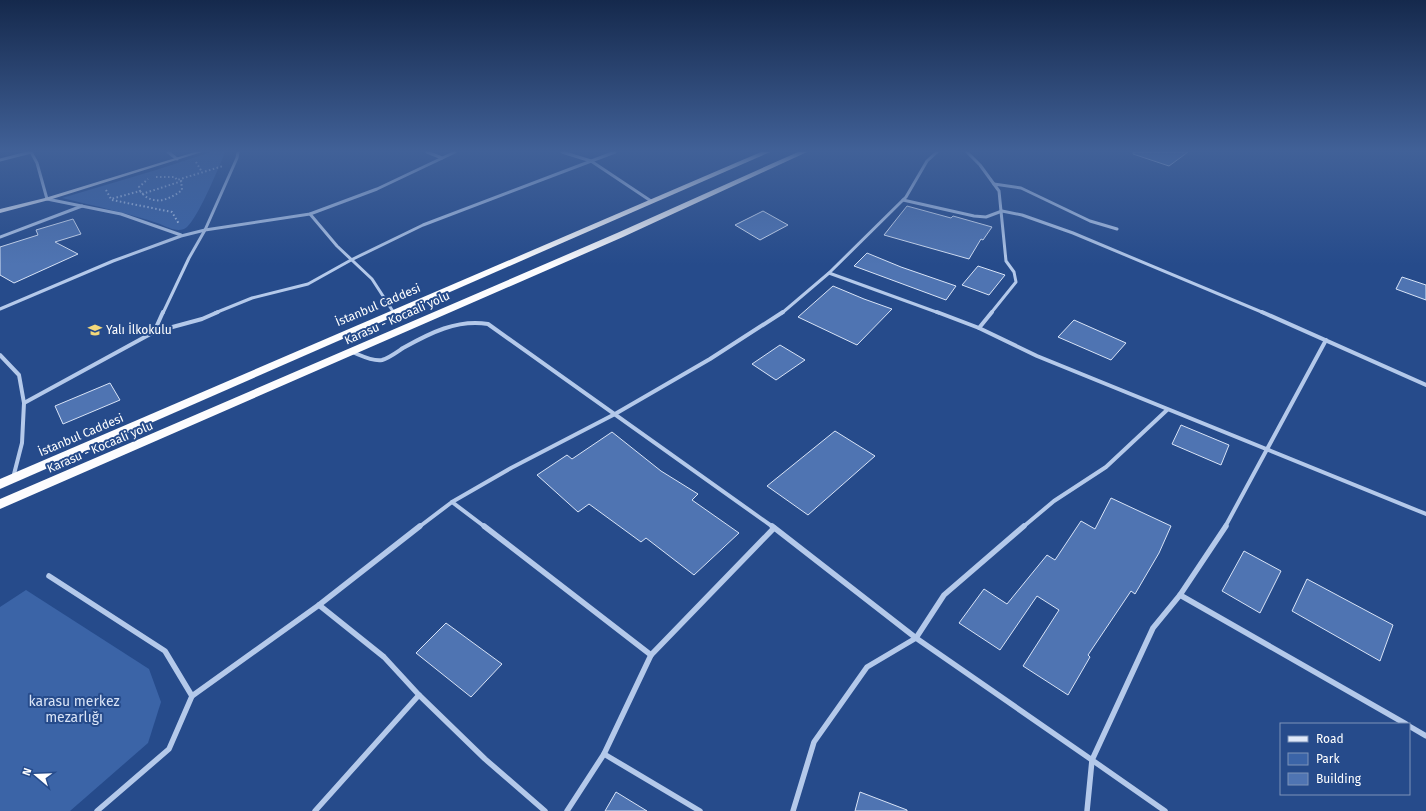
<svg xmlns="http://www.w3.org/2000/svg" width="1426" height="811" font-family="'Fira Sans',sans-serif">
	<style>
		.green { fill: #3b64a7 }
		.building { fill: #4f74b2; stroke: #d9e4f7 }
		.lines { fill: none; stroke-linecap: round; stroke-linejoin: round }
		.path { stroke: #b4c9ea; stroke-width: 2; stroke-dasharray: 1.5 2.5; stroke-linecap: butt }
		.minor-far2 { stroke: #b4c9ea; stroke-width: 3 }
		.minor-far1 { stroke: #b4c9ea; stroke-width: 4 }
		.minor { stroke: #b4c9ea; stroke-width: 5.5 }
		.secondary { fill: #dfe8f8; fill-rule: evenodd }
		.trunk { fill: #fcfcfe; fill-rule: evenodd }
		.labels { text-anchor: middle; stroke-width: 4; stroke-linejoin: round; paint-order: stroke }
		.street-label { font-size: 12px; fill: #fff; stroke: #264b8b }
		.poi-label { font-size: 12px; fill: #fff; stroke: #264b8b; text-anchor: start }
		.near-park-label { font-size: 14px; fill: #d9e4f7; stroke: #264b8b }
	</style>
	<rect width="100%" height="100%" fill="#264b8b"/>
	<g class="green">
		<path d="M211 152H225C220 165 195 226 184 229 176 232 167 227 160 224 128 213 95 206 62 198L156 170Z"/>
		<polygon points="26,590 149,669 161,702 148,743 70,811 0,811 0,607"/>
	</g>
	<g class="building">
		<polygon points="1133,152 1188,152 1169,166 1133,154"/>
		<polygon points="907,206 951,218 953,216 992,227 983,240 981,239 969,259 884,235"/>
		<polygon points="763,211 788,225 760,240 735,225"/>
		<polygon points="73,219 81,234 55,242 78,254 14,283 0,275 0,247 38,235 36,230"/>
		<polygon points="867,253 901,267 956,286 946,300 854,266"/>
		<polygon points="978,266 1005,275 989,295 962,285"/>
		<polygon points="1402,277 1426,285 1426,300 1396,289"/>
		<polygon points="833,286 864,299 892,309 857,345 798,317"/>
		<polygon points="1074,320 1126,343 1111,360 1058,337"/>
		<polygon points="780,345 805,360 776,380 752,364"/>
		<polygon points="110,383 120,400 63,424 55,406"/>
		<polygon points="1181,425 1229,445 1221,465 1172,444"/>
		<polygon points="835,431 875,456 808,515 767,486"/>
		<polygon points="612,432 661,471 698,494 692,500 739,533 694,575 646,538 641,542 589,504 578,512 537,475 567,455 572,459"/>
		<polygon points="1111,498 1171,526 1159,553 1135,594 1131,591 1088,655 1090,657 1068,695 1023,666 1059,610 1037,596 1000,650 959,623 984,589 1007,604 1047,555 1055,560 1081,521 1095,529"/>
		<polygon points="1244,551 1281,571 1260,613 1222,591"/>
		<polygon points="1307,579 1393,625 1380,661 1292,611"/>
		<polygon points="446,623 502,664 471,697 416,653"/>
		<polygon points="616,792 647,811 605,811"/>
		<polygon points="860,792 907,810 907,811 855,811"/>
	</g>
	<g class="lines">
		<g class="path">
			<polyline points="196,162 202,172"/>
			<polyline points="156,177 175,177 177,180 223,166"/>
			<polyline points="106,190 111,199 140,191 139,187 148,179"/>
			<path d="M140 191C152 206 168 201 182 190L181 179"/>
			<polyline points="142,194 182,181"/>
			<polyline points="112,200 172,212 179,224"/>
		</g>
		<g class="minor-far2">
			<polyline points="31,152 37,163 47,199 121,214 181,235"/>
			<polyline points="168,152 177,159"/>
			<polyline points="427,152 442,158"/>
			<polyline points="562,152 591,161 651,201"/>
			<polyline points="967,152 980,165 999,191 1006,261 1014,272 1016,282 991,313"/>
			<polyline points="0,160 31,152"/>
			<polyline points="994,184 1021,188 1090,221 1117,229"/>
			<polyline points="903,200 974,216 986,217 1002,211 1022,215 1073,233 1264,313"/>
			<polyline points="310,214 337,246 372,279 394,313"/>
			<polyline points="0,237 82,206"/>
			<polyline points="829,273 939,313"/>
			<polyline points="0,309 113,261 181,236 205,230 310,214 377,189 455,152"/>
			<polyline points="163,313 189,258 205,230 237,158 238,152"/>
			<polyline points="215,313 252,298 308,284 351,260 423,225 615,152"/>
			<polyline points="782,313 829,273 906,197 927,161 937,152"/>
		</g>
		<g class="minor-far1">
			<polyline points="937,312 979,328 1037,356 1426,514"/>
			<polyline points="1262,312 1426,385"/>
			<polyline points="979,328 992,312"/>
			<polyline points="154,332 202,319 218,312"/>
			<path d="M352 352C360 355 373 362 382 360 389 358 397 352 403 348 430 333 457 319 488 324L773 527"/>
			<polyline points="0,355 19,375 24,403 22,443 13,478"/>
			<polyline points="24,403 154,332 163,312"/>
			<polyline points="452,502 485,527"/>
			<polyline points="419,527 452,502 511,468 615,414 710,359 783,312"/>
			<polyline points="1023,527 1054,501 1106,467 1167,410"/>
			<polyline points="1225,527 1326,340"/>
		</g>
		<g class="minor">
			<polyline points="484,526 651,655"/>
			<polyline points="772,526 916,638 1092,760 1087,811"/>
			<polyline points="49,576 165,651 192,696 169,749 97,811"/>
			<polyline points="1180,595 1406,724"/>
			<polyline points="319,605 384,657 419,695 485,759 545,811"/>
			<polyline points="192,696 319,605 420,526"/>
			<polyline points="1409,726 1426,736"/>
			<polyline points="604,754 700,811"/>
			<polyline points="315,811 419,695"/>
			<polyline points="567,811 604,754 651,655 774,528"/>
			<polyline points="793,811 814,742 867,667 916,638 944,595 1024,526"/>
			<polyline points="1165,811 1092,760 1153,628 1180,595 1226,526"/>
		</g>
		<polygon class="secondary" points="195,152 202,152 49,200 0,213 0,209 45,198"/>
		<g class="trunk">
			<polygon points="761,152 770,152 0,489 0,479"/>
			<polygon points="798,152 807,152 623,237 0,509 0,499 617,233"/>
		</g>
	</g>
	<linearGradient id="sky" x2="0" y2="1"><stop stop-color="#15294c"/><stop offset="0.57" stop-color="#416198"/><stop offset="1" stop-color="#416198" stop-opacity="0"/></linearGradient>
	<rect width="1426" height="265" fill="url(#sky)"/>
	<defs>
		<symbol id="school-bare" viewBox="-9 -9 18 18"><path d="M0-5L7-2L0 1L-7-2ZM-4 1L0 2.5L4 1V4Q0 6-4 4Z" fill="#f3d87a" stroke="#264b8b" stroke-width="2.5" paint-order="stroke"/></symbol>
	</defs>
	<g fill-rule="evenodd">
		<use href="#school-bare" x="85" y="320" width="20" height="20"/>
	</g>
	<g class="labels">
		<g class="street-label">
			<text transform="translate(378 305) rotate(-23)" y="4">İstanbul Caddesi</text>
			<text transform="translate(397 318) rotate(-24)" y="4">Karasu - Kocaali yolu</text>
			<text transform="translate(81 435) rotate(-23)" y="4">İstanbul Caddesi</text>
			<text transform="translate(100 447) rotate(-23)" y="4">Karasu - Kocaali yolu</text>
		</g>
		<g class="poi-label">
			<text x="106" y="334">Yalı İlkokulu</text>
		</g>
		<g class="near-park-label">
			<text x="74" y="706">karasu merkez<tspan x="74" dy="16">mezarlığı</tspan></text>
		</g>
	</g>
	<rect x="1280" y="723" width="130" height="72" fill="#264b8b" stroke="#7d93b9"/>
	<rect x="1288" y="736" width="20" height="6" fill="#dfe8f8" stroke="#7d93b9"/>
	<text x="1316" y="743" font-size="12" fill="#ffffff">Road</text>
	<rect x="1288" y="753" width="20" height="12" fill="#3b64a7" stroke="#7d93b9"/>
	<text x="1316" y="763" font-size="12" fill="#ffffff">Park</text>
	<rect x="1288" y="773" width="20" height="12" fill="#4f74b2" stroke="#7d93b9"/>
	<text x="1316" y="783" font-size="12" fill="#ffffff">Building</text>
	<g transform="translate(36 775) rotate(289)" stroke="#264b8b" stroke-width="3" paint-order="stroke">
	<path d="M0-3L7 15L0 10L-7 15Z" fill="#ffffff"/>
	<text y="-6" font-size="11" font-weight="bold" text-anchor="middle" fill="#ffffff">N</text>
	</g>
</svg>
